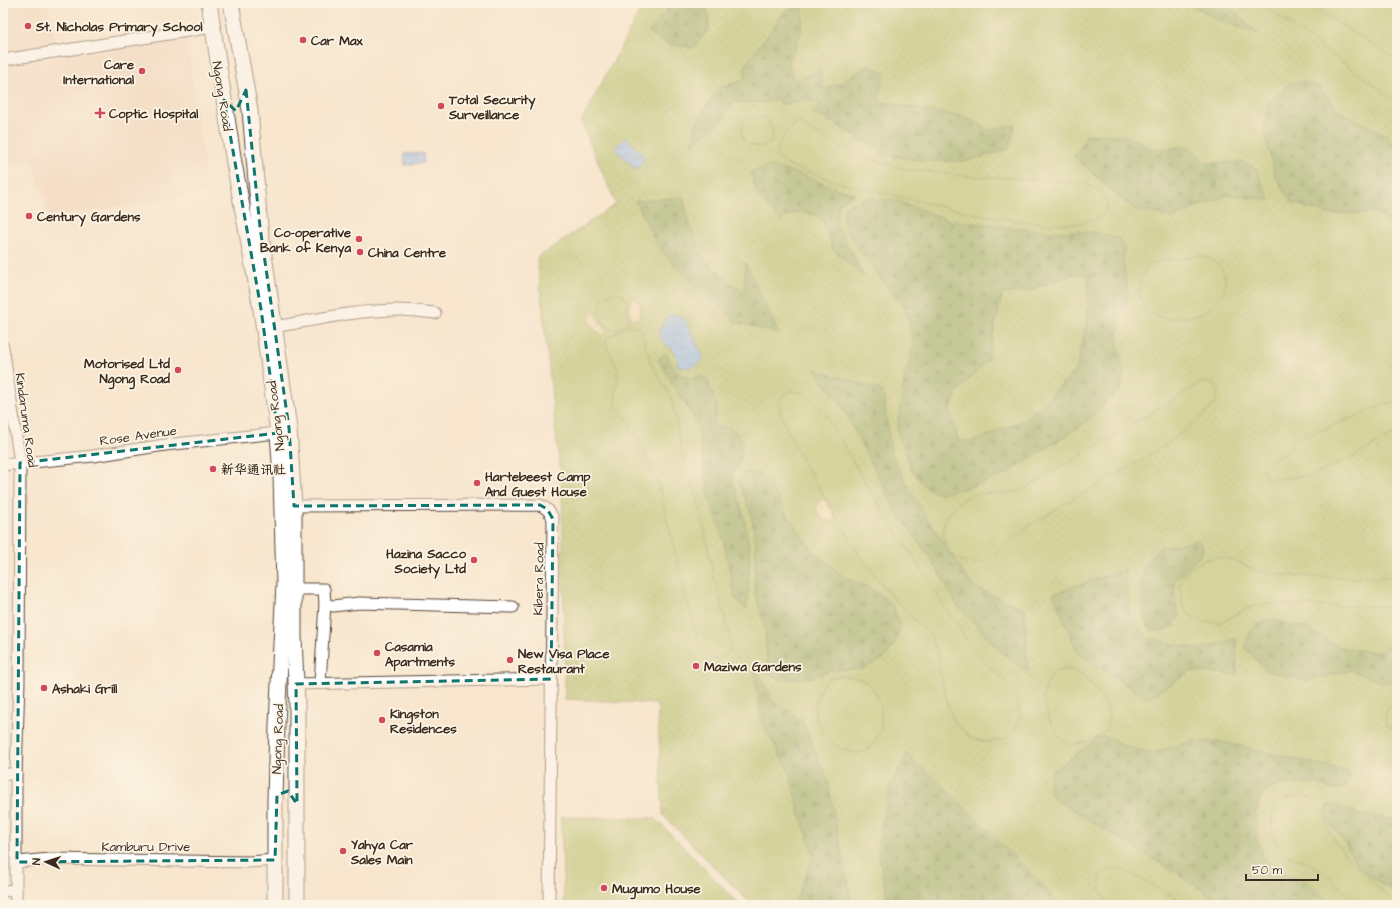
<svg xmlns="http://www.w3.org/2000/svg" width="1400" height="908" font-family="'Architects Daughter','LXGW WenKai TC',sans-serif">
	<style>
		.built { fill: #f1d5bd }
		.grass { fill: url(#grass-dots); stroke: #747440 }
		.forest { fill: url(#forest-firs); stroke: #62683a; fill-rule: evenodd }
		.sand { fill: url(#sand-dots); stroke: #94825e }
		.garden { fill: #acbe61; stroke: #747440 }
		.water { fill: url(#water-waves); stroke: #607087 }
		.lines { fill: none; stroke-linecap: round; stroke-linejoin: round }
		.street-casing { stroke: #574638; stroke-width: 13 }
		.secondary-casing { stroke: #574638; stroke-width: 17 }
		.street { stroke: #fff; stroke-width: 11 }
		.secondary { stroke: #fff; stroke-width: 15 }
		.marked { fill: none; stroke: #0f766e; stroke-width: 3; stroke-dasharray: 8 5; stroke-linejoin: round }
		.poi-dot { fill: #d1495b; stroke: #fcf5e5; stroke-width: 1.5 }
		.labels { text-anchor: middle; stroke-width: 3.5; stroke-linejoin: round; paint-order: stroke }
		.poi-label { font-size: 13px; font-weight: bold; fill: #3b2a1e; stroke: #fcf5e5; text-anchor: start }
		.street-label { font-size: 13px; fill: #3b2a1e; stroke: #fcf5e5 }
	</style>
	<defs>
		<pattern id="grass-dots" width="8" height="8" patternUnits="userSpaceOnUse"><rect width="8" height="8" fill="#acbe61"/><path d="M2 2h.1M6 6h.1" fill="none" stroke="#8d9b4f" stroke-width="1.8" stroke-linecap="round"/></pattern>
		<pattern id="forest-firs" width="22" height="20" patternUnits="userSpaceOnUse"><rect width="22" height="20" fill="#89a557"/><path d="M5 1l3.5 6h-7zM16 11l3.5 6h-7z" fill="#718747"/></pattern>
		<pattern id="sand-dots" width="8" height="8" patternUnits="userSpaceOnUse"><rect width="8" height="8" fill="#eeda9e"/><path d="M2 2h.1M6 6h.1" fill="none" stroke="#cdbb88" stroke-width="1.8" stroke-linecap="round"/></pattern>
		<pattern id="water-waves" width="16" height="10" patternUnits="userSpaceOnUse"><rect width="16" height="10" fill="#84b5f0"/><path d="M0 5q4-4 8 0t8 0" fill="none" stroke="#6d93c2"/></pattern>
	</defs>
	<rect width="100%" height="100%" fill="#fcf5e5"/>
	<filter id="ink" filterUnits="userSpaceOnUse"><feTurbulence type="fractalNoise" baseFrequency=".025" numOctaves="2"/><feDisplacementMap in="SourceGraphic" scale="8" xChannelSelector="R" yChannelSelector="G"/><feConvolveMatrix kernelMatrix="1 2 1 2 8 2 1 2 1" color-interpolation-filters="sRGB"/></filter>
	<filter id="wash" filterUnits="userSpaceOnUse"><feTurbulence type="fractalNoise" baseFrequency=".012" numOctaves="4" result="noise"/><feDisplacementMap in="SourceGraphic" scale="16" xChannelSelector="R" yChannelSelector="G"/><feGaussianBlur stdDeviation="0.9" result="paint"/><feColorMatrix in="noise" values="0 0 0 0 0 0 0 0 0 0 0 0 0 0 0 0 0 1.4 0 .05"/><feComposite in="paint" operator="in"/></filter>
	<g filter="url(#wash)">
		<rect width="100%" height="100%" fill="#f8e6ce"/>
		<g class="built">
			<polygon points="3,3 48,3 56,48 3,59"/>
			<polygon points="187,38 208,192 49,218 33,161 3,166 3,65"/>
		</g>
		<polygon class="grass" points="644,3 1397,3 1397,905 752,905 663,815 657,704 565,699 562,491 537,258 616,204 581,122"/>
		<g class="forest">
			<polygon points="673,3 707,3 709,28 694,48 666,44 649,32"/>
			<polygon points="1189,3 1222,3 1229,7 1259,34 1216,19"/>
			<polygon points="803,7 801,33 789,63 794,81 820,70 823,89 842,83 867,65 885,73 878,101 908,107 966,117 989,130 1015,125 1009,149 967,161 925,161 886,155 830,121 811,113 820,103 806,99 782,105 776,98 765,103 735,102 722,120 692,146 697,121 719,88 744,80 746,64 786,10"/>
			<polygon points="1292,82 1305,82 1319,87 1340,112 1387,135 1397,145 1397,229 1377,213 1328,214 1292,203 1275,176 1264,130 1270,102"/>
			<polygon points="1088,134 1127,136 1155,150 1189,146 1206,163 1242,162 1255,167 1270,200 1228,195 1196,207 1174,218 1135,209 1118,196 1074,157"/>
			<polygon points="770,166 803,175 839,190 856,193 839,203 836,225 856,259 863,276 833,249 821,217 799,211 780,220 756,193 751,172"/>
			<path d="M683 197C687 214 691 232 699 248 706 264 729 284 745 291V262L779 334 736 322 709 297 677 267 655 242 636 201Z"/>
			<path d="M869 197 900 202 949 220 1052 232H1093L1118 238 1124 248 1123 261 1128 294 1119 322 1118 344 1124 372 1120 389 1086 422 1005 475 963 489 938 494 923 485 912 470 897 431 905 377 914 344 906 309 874 270 846 229 843 218 846 206ZM1089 274 1088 318 1077 368 1043 405 1017 423 972 442 958 440 950 409 956 394 988 359 1002 294 1031 290 1070 275Z"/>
			<polygon points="666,353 672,365 686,378 707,377 717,407 714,425 732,429 742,441 741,459 732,477 744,517 750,554 747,609 735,598 722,534 707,490 697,423 658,359"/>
			<polygon points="814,369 883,391 891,454 921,509 973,587 1025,609 1028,672 1001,652 958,606 931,559 896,511 841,404"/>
			<polygon points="744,473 758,473 774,490 790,519 814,552 846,578 873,589 893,606 900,627 895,643 885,658 862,669 831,670 809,678 779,680 771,674 767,664 765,628 755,592 756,543 751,514 739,483"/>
			<polygon points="1198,540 1203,547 1201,555 1175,580 1174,598 1179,615 1175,626 1164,631 1151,630 1145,620 1141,587 1145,563 1159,548"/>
			<polygon points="1125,569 1129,613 1147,638 1199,649 1236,639 1237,675 1191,671 1147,699 1078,653 1053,594"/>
			<polygon points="1269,619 1306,628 1339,647 1378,653 1397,640 1397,682 1381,683 1351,670 1307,681 1267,671 1245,648 1251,629"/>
			<polygon points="753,663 773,701 802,720 827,778 852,905 794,905 814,855 800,814 788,769 762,723"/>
			<polygon points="1104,736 1112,739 1121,745 1153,753 1193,741 1222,742 1348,771 1349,778 1344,788 1330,790 1318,783 1280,785 1261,795 1255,813 1256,834 1263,856 1280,874 1308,881 1330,905 1223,905 1180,875 1053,798 1048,787 1052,772 1097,738"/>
			<polygon points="907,754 949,792 1044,887 1059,905 889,905 877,848 890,787"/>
			<path d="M1334 804 1359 814 1397 820V892C1384 886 1365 875 1357 864 1351 855 1347 845 1341 837 1332 825 1322 822 1327 806Z"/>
		</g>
		<g class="sand">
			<path d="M633 298 638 301C640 307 641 313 638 319L632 318 630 314 631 300Z"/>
			<path d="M593 313H595C599 319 599 324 606 329V334L603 335C595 330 584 322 593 313Z"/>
			<path d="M821 499H824L832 510 836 520C826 525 814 513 817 505 818 503 820 501 821 499Z"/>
		</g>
		<g class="garden">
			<polygon points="1260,3 1305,3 1397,60 1397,101"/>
			<path d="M756 117H764C772 125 774 132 770 143L759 147 746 143 741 134 743 124 747 118Z"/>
			<path d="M800 123 828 141 864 157 903 169 966 176 1045 180 1091 186 1101 193 1107 201 1106 210 1101 217 1082 223 1048 224 1001 218 952 209 837 182 785 164 777 157C776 143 785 134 794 124Z"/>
			<path d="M1196 256C1222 256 1235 283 1216 302 1214 305 1211 309 1207 311 1197 316 1183 317 1172 318 1167 319 1164 318 1160 317 1141 313 1137 296 1141 279 1143 274 1145 269 1149 266 1162 256 1181 262 1196 256Z"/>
			<path d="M612 293C626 294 627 297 627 310 627 314 629 318 628 323L619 329 614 330C604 325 598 319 600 307 601 305 602 300 604 298 606 296 610 295 612 293Z"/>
			<polygon points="631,326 639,327 643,334 646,348 651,364 671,397 681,449 699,505 713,573 729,633 730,643 728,653 716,659 706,655 695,631 659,487 634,429 616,406 616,392 618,382 617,367 606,344 607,338 625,328"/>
			<path d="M1203 382 1215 384C1218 390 1218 395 1215 402 1209 412 1198 419 1189 427 1143 464 1089 487 1040 519 1030 524 1021 531 1012 538 1001 547 992 562 976 563 970 563 960 561 955 558 946 551 942 536 944 525 946 515 956 505 964 499 981 489 1003 496 1021 491Z"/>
			<polygon points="792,391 803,393 813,399 827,417 866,484 975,654 1012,687 1018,705 1020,717 1016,728 1005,739 988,742 971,738 957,725 948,707 941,675 938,654 930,635 916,622 890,594 861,557 800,456 783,420 778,403 783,395"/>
			<polygon points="1397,400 1397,432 1348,460 1312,475 1268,480 1262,468 1268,462 1286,453 1296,440"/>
			<polygon points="1217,557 1233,560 1257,571 1289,576 1343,578 1397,577 1397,606 1323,606 1272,603 1250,607 1219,623 1204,621 1189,615 1182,604 1180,586 1183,576 1195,565 1205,560"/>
			<path d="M1067 669C1071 670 1075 671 1079 672 1082 674 1085 678 1088 681 1098 691 1116 714 1105 730 1098 739 1083 743 1072 745L1059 737 1049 718 1043 698 1047 683 1055 672Z"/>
			<path d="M839 676C865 676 879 687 881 713 882 722 882 729 877 737 875 741 871 746 868 749 864 753 858 752 853 752 833 748 814 729 815 707 815 703 817 699 818 695 820 689 823 683 828 679 831 677 836 677 839 676Z"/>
			<polygon points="1397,704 1397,731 1386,725 1385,717 1388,709"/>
			<path d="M1300 796C1326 799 1318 812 1328 830 1343 858 1374 883 1397 905H1356L1344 890 1322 870 1303 860 1286 855 1278 847 1272 831V816L1276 804 1286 799Z"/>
			<polygon points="561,817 655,818 740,905 564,905"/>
			<path d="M1111 868 1121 869 1190 905H1110C1102 898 1096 884 1103 874 1105 872 1109 870 1111 868Z"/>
		</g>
		<g class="water">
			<polygon points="626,137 645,158 636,170 615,148"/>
			<polygon points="423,153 424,163 405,165 404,154"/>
			<path d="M676 314 685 319 704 358C694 368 690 369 677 366 679 354 674 351 666 344 663 341 660 337 658 333L667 317Z"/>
		</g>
	</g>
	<g filter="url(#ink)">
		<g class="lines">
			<defs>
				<g id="street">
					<polyline points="3,60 213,27"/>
					<path d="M274 327C315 320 356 310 398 310 411 310 423 312 435 313"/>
					<polyline points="3,347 20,463 19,680 16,774 16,905"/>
					<polyline points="3,465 93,456 165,445 278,433"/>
					<path d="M294 506 540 505C547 508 551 512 553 519L549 905"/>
					<polyline points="294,589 324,589 325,604 333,606 359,603 513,607"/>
					<polyline points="320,683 325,604"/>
					<polyline points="296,684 551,679"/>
					<polyline points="3,774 16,774"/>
					<polyline points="17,862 50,859 249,862 275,860"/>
					<polyline points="3,891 16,890"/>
				</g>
				<g id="secondary">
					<polyline points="209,3 234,163 261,309 278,433 281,477 284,584 277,724 275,801 275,905"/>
					<polyline points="231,3 250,110 260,227 289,428 294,506 294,637 297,705 297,905"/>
				</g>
			</defs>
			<use href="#street" class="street-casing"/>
			<use href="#secondary" class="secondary-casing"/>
			<use href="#street" class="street"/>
			<use href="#secondary" class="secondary"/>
		</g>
	</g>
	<path d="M0 0H1400V908H0ZM246 90 260 227 289 428 294 506 540 505 547 509 553 519 551 679 296 684 297 804 288 791 277 795 275 860 17 862 20 463 278 433 261 309 224 100 236 111Z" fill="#f8e6ce" fill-opacity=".55" fill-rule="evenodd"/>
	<path class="marked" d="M246 90 260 227 289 428 294 506 540 505 547 509 553 519 551 679 296 684 297 804 288 791 277 795 275 860 17 862 20 463 278 433 261 309 224 100 236 111Z"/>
	<g class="poi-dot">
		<circle cx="28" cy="26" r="4"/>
		<circle cx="303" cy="40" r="4"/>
		<circle cx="142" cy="71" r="4"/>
		<circle cx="441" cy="106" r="4"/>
		<path d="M98 107h4v4h4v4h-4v4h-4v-4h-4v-4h4z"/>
		<circle cx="29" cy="216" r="4"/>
		<circle cx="359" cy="239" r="4"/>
		<circle cx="360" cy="252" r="4"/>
		<circle cx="178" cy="370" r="4"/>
		<circle cx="213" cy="469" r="4"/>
		<circle cx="477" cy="483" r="4"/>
		<circle cx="474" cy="560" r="4"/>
		<circle cx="377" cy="653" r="4"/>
		<circle cx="510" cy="660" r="4"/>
		<circle cx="696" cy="666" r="4"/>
		<circle cx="44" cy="688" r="4"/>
		<circle cx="382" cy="720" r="4"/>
		<circle cx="343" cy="851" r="4"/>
		<circle cx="604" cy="888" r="4"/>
	</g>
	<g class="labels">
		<g class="poi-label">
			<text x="36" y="31">St. Nicholas Primary School</text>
			<text x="311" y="45">Car Max</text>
			<text x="134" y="69" text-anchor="end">Care<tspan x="134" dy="15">International</tspan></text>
			<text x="449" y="104">Total Security<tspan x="449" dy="15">Surveillance</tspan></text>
			<text x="109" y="118">Coptic Hospital</text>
			<text x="37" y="221">Century Gardens</text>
			<text x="351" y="237" text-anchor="end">Co-operative<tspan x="351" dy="15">Bank of Kenya</tspan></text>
			<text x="368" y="257">China Centre</text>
			<text x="170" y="368" text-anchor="end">Motorised Ltd<tspan x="170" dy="15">Ngong Road</tspan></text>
			<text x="221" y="474">新华通讯社</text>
			<text x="485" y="481">Hartebeest Camp<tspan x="485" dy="15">And Guest House</tspan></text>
			<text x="466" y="558" text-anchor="end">Hazina Sacco<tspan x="466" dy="15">Society Ltd</tspan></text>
			<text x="385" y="651">Casamia<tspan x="385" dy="15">Apartments</tspan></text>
			<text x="518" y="658">New Visa Place<tspan x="518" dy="15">Restaurant</tspan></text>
			<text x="704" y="671">Maziwa Gardens</text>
			<text x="52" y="693">Ashaki Grill</text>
			<text x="390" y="718">Kingston<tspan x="390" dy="15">Residences</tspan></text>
			<text x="351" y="849">Yahya Car<tspan x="351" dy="15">Sales Main</tspan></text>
			<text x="612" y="893">Mugumo House</text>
		</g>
		<g class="street-label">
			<text transform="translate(223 96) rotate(81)" y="5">Ngong Road</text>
			<text transform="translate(275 416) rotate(-97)" y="5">Ngong Road</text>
			<text transform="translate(27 420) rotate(82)" y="5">Kindaruma Road</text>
			<text transform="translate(138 435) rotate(-8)" y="5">Rose Avenue</text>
			<text transform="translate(538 579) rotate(-89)" y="5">Kibera Road</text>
			<text transform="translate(277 739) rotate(-88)" y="5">Ngong Road</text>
			<text x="146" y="851">Kamburu Drive</text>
		</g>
	</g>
	<rect width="1400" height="908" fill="none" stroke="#fcf5e5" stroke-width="16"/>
	<g transform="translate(46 862) rotate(273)" stroke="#fcf5e5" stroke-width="3" paint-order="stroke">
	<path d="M0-3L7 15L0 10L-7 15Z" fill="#3b2a1e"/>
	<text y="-6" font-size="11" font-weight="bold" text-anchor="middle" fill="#3b2a1e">N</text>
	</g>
	<path d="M1246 874v6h72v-6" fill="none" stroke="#3b2a1e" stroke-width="2"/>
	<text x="1252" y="874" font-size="12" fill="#3b2a1e" stroke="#fcf5e5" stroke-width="3" paint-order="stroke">50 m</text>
</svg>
